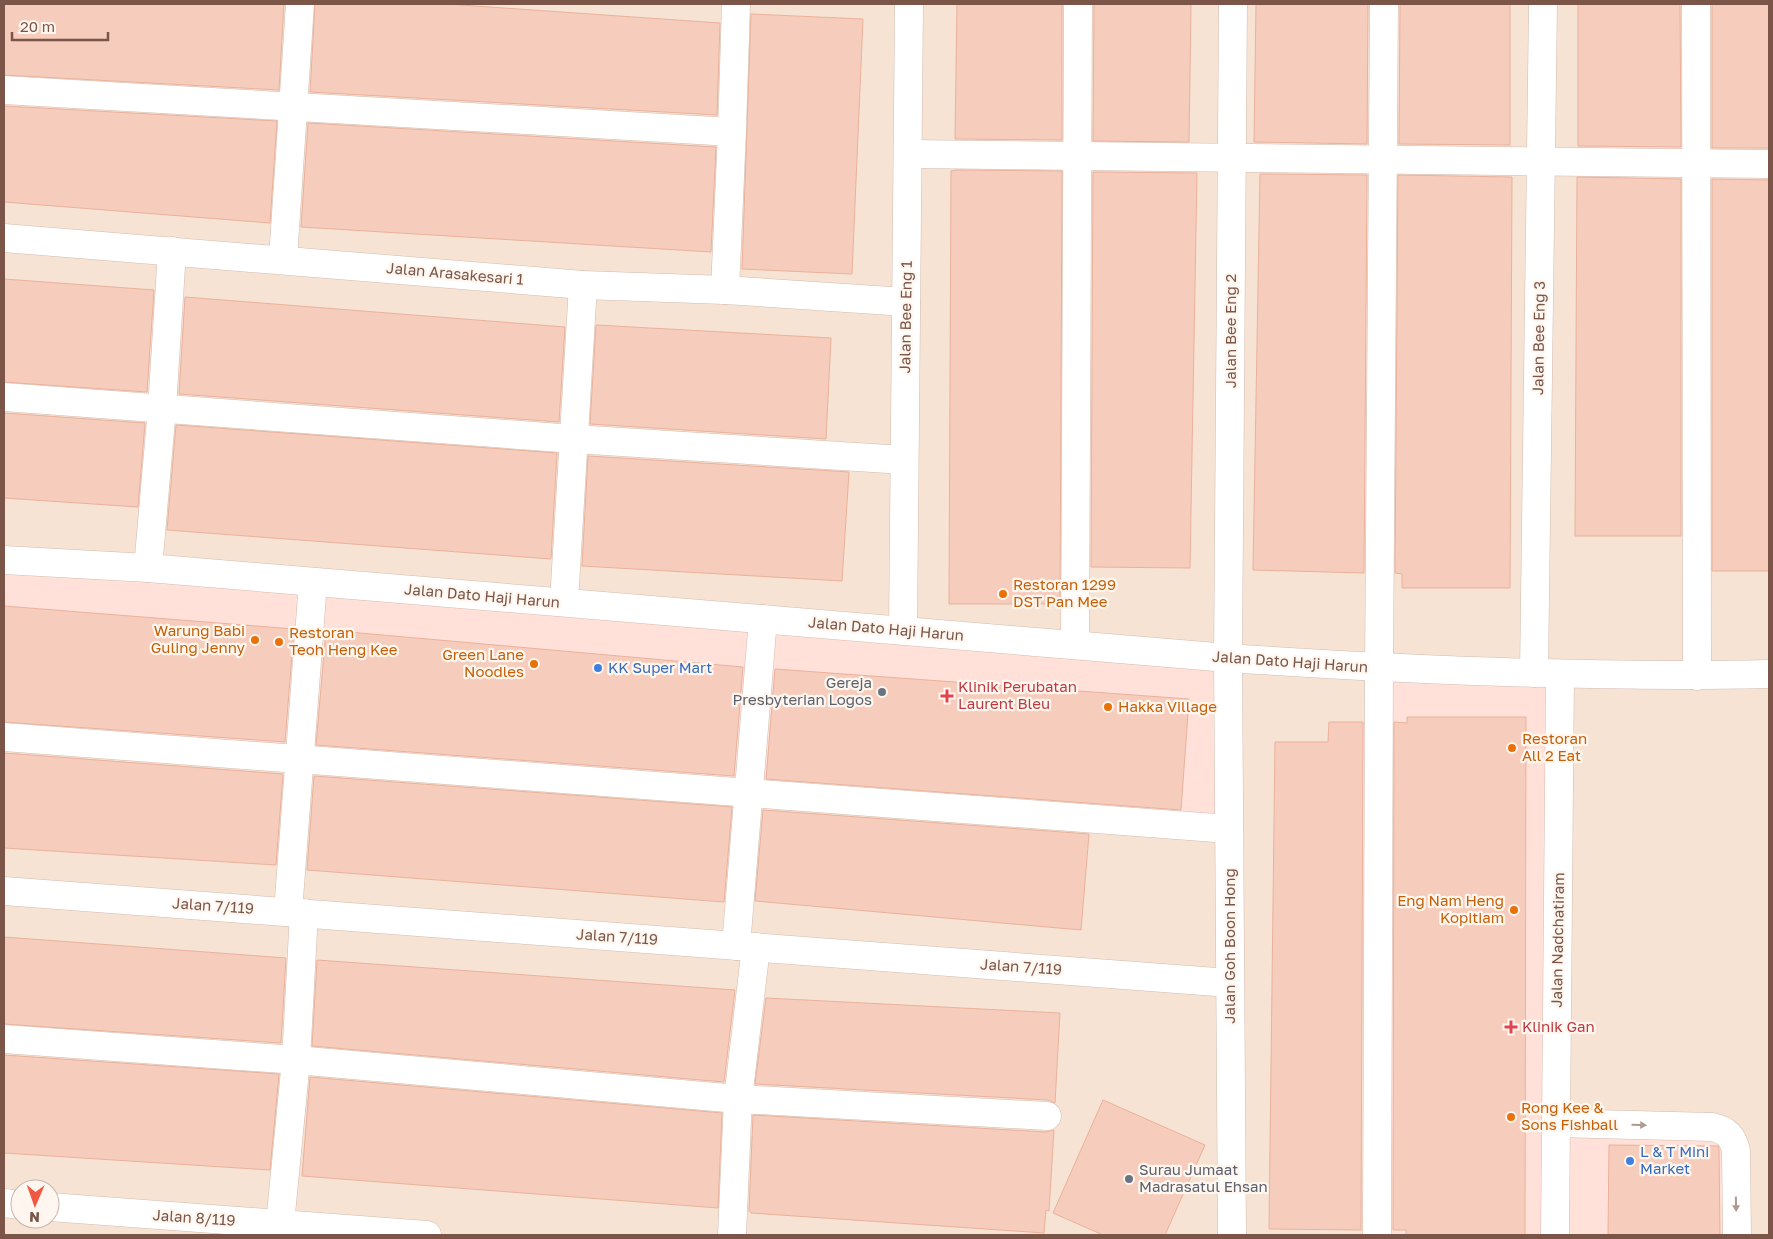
<svg xmlns="http://www.w3.org/2000/svg" width="1773" height="1239" font-family="'Golos Text',sans-serif">
	<style>
		.residential { fill: #f6e3d4; fill-rule: evenodd }
		.commercial { fill: #ffe1da }
		.building { fill: #f6cdbc; stroke: #eab19b }
		.lines { fill: none; stroke-linecap: round; stroke-linejoin: round }
		.minor-casing { stroke: #d4bbae; stroke-width: 29 }
		.minor { stroke: #fff; stroke-width: 28 }
		.oneway { fill: #af9991 }
		.food-dot { fill: #e8710a; stroke: #fff7ef; stroke-width: 2 }
		.shop-dot { fill: #3f7fe0; stroke: #fff7ef; stroke-width: 2 }
		.worship-dot { fill: #6b7280; stroke: #fff7ef; stroke-width: 2 }
		.health-dot { fill: #e0444e; stroke: #fff7ef; stroke-width: 2 }
		.labels { text-anchor: middle; stroke-width: 4.5; stroke-linejoin: round; paint-order: stroke }
		.street-label { font-size: 15px; fill: #7a5548; stroke: #fff7ef }
		.food-label { font-size: 15px; fill: #c56008; stroke: #fff7ef; text-anchor: start }
		.shop-label { font-size: 15px; fill: #366cbe; stroke: #fff7ef; text-anchor: start }
		.worship-label { font-size: 15px; fill: #5b616d; stroke: #fff7ef; text-anchor: end }
		.health-label { font-size: 15px; fill: #be3a42; stroke: #fff7ef; text-anchor: start }
	</style>
	<rect width="100%" height="100%" fill="#fef2e7"/>
	<path class="residential" d="M4 4H1769V1235H4ZM20 1189H50V1219H20Z"/>
	<g class="commercial">
		<polygon points="4,571 154,580 1215,668 1217,820 4,730"/>
		<polygon points="1390,680 1547,685 1543,1235 1387,1235"/>
		<polygon points="1568,1130 1726,1140 1728,1235 1566,1235"/>
	</g>
	<g class="building">
		<polygon points="4,4 284,4 279,90 4,75"/>
		<polygon points="315,4 446,4 720,23 717,115 310,92"/>
		<polygon points="957,4 1062,4 1062,140 955,139"/>
		<polygon points="1094,4 1191,4 1189,142 1093,141"/>
		<polygon points="1256,4 1368,4 1367,144 1254,142"/>
		<polygon points="1400,4 1510,4 1510,145 1399,144"/>
		<polygon points="1578,4 1680,4 1681,147 1578,146"/>
		<rect x="1712" y="4" width="57" height="144"/>
		<polygon points="751,14 863,19 852,274 742,269"/>
		<polygon points="4,106 277,121 270,223 4,202"/>
		<polygon points="308,123 716,147 711,252 301,227"/>
		<polygon points="955,170 1062,171 1060,604 949,604 951,171"/>
		<polygon points="1093,172 1197,173 1190,568 1091,567"/>
		<polygon points="1260,174 1367,175 1364,573 1253,570"/>
		<polygon points="1398,175 1512,177 1510,588 1402,588 1402,574 1395,573"/>
		<polygon points="1577,177 1681,179 1681,536 1575,536"/>
		<polygon points="1712,179 1769,180 1769,571 1712,571"/>
		<polygon points="4,279 154,290 147,392 4,382"/>
		<polygon points="185,297 565,327 559,422 179,394"/>
		<polygon points="596,325 831,338 826,439 590,424"/>
		<polygon points="4,413 145,423 138,507 4,498"/>
		<polygon points="176,425 557,453 551,559 167,530"/>
		<polygon points="588,456 849,472 842,581 582,566"/>
		<polygon points="4,606 294,629 285,742 4,722"/>
		<polygon points="326,630 743,667 734,776 316,745"/>
		<polygon points="775,669 1189,699 1181,810 766,779"/>
		<polygon points="1407,717 1526,717 1525,1235 1406,1235 1406,1230 1393,1230 1394,722 1407,723"/>
		<polygon points="1329,722 1363,722 1361,1230 1269,1229 1275,742 1328,742"/>
		<polygon points="4,753 283,774 276,865 4,848"/>
		<polygon points="314,776 732,807 724,902 307,870"/>
		<polygon points="763,810 1089,834 1081,930 755,901"/>
		<polygon points="4,937 286,958 281,1043 4,1024"/>
		<polygon points="317,960 735,990 724,1082 312,1046"/>
		<polygon points="766,998 1060,1013 1055,1103 1048,1100 755,1084"/>
		<polygon points="4,1055 279,1074 270,1170 4,1153"/>
		<polygon points="310,1077 722,1113 718,1208 302,1176"/>
		<polygon points="1103,1100 1205,1145 1165,1235 1103,1235 1053,1213"/>
		<polygon points="753,1115 1046,1132 1054,1130 1049,1211 1046,1210 1044,1233 751,1213 749,1211"/>
		<polygon points="1609,1145 1718,1146 1719,1149 1720,1235 1608,1235"/>
	</g>
	<g class="lines">
		<defs>
			<g id="minor">
				<polyline points="1696,4 1697,676"/>
				<polyline points="4,90 732,132"/>
				<polyline points="908,154 1769,164"/>
				<polyline points="4,238 583,285 725,290 906,302"/>
				<polyline points="283,259 300,4"/>
				<polyline points="725,290 732,132 736,4"/>
				<polyline points="4,397 574,439 904,460"/>
				<path d="M4 560 148 568 1228 658C1408 670 1589 678 1769 674"/>
				<polyline points="148,568 162,408 172,251"/>
				<polyline points="564,602 583,285"/>
				<polyline points="903,630 909,4"/>
				<polyline points="1075,645 1078,4"/>
				<polyline points="1534,673 1543,4"/>
				<polyline points="4,737 1229,829"/>
				<polyline points="4,891 1230,983"/>
				<polyline points="288,912 313,582"/>
				<polyline points="736,946 763,619"/>
				<polyline points="4,1039 296,1060 738,1099 1047,1116"/>
				<path d="M1556 1123 1712 1127C1727 1130 1733 1137 1736 1151L1737 1235"/>
				<polyline points="4,1203 20,1205"/>
				<polyline points="50,1207 427,1235"/>
				<polyline points="280,1224 296,1060 304,913"/>
				<polyline points="732,1235 738,1099 756,947"/>
				<polyline points="1232,1235 1228,658 1233,4"/>
				<polyline points="1377,1235 1379,668 1384,4"/>
				<polyline points="1555,1235 1560,674"/>
			</g>
		</defs>
		<use href="#minor" class="minor-casing"/>
		<use href="#minor" class="minor"/>
	</g>
	<defs><path id="oneway-solid" d="M-6-.8H1V-3.2L6.5 0L1 3.2V.8H-6Z" transform="scale(1.25)"/></defs>
	<g class="oneway">
		<use href="#oneway-solid" transform="translate(1639 1125) rotate(2)"/>
		<use href="#oneway-solid" transform="translate(1736 1204) rotate(89)"/>
	</g>
	<g class="food-dot">
		<circle cx="1003" cy="594" r="5"/>
		<circle cx="255" cy="640" r="5"/>
		<circle cx="279" cy="642" r="5"/>
		<circle cx="534" cy="664" r="5"/>
		<circle cx="1108" cy="707" r="5"/>
		<circle cx="1512" cy="748" r="5"/>
		<circle cx="1514" cy="910" r="5"/>
		<circle cx="1511" cy="1117" r="5"/>
	</g>
	<g class="shop-dot">
		<circle cx="598" cy="668" r="5"/>
		<circle cx="1630" cy="1161" r="5"/>
	</g>
	<g class="worship-dot">
		<circle cx="882" cy="692" r="5"/>
		<circle cx="1129" cy="1179" r="5"/>
	</g>
	<g class="health-dot">
		<path d="M944.5 688.5h5v5h5v5h-5v5h-5v-5h-5v-5h5z"/>
		<path d="M1508.5 1019.5h5v5h5v5h-5v5h-5v-5h-5v-5h5z"/>
	</g>
	<g class="labels">
		<g class="street-label">
			<text transform="translate(455 274) rotate(5)" y="5">Jalan Arasakesari 1</text>
			<text transform="translate(906 317) rotate(-89)" y="5">Jalan Bee Eng 1</text>
			<text transform="translate(1231 331) rotate(-90)" y="5">Jalan Bee Eng 2</text>
			<text transform="translate(1539 338) rotate(-89)" y="5">Jalan Bee Eng 3</text>
			<text transform="translate(482 596) rotate(5)" y="5">Jalan Dato Haji Harun</text>
			<text transform="translate(886 629) rotate(5)" y="5">Jalan Dato Haji Harun</text>
			<text transform="translate(1290 662) rotate(4)" y="5">Jalan Dato Haji Harun</text>
			<text transform="translate(213 906) rotate(4)" y="5">Jalan 7/119</text>
			<text transform="translate(617 937) rotate(4)" y="5">Jalan 7/119</text>
			<text transform="translate(1558 940) rotate(-89)" y="5">Jalan Nadchatiram</text>
			<text transform="translate(1230 946) rotate(-90)" y="5">Jalan Goh Boon Hong</text>
			<text transform="translate(1021 967) rotate(4)" y="5">Jalan 7/119</text>
			<text transform="translate(194 1218) rotate(4)" y="5">Jalan 8/119</text>
		</g>
		<g class="food-label">
			<text x="1013" y="590">Restoran 1299<tspan x="1013" dy="17">DST Pan Mee</tspan></text>
			<text x="245" y="636" text-anchor="end">Warung Babi<tspan x="245" dy="17">Guling Jenny</tspan></text>
			<text x="289" y="638">Restoran<tspan x="289" dy="17">Teoh Heng Kee</tspan></text>
			<text x="524" y="660" text-anchor="end">Green Lane<tspan x="524" dy="17">Noodles</tspan></text>
			<text x="1118" y="712">Hakka Village</text>
			<text x="1522" y="744">Restoran<tspan x="1522" dy="17">All 2 Eat</tspan></text>
			<text x="1504" y="906" text-anchor="end">Eng Nam Heng<tspan x="1504" dy="17">Kopitiam</tspan></text>
			<text x="1521" y="1113">Rong Kee &amp;<tspan x="1521" dy="17">Sons Fishball</tspan></text>
		</g>
		<g class="shop-label">
			<text x="608" y="673">KK Super Mart</text>
			<text x="1640" y="1157">L &amp; T Mini<tspan x="1640" dy="17">Market</tspan></text>
		</g>
		<g class="worship-label">
			<text x="872" y="688">Gereja<tspan x="872" dy="17">Presbyterian Logos</tspan></text>
			<text x="1139" y="1175" text-anchor="start">Surau Jumaat<tspan x="1139" dy="17">Madrasatul Ehsan</tspan></text>
		</g>
		<g class="health-label">
			<text x="958" y="692">Klinik Perubatan<tspan x="958" dy="17">Laurent Bleu</tspan></text>
			<text x="1522" y="1032">Klinik Gan</text>
		</g>
	</g>
	<rect width="1773" height="1239" fill="none" stroke="#7a5548" stroke-width="10"/>
	<g transform="translate(35 1204) rotate(182)"><circle r="24" fill="#fff7ef" stroke="#cab6ac"/>
	<path d="M0-4L9 19L0 12L-9 19Z" fill="#f15843"/>
	<text y="-8" font-size="14" font-weight="bold" text-anchor="middle" fill="#7a5548">N</text>
	</g>
	<path d="M12 32v8h96v-8" fill="none" stroke="#7a5548" stroke-width="2.5"/>
	<text x="20" y="32" font-size="15" fill="#7a5548" stroke="#fff7ef" stroke-width="4" paint-order="stroke">20 m</text>
</svg>
